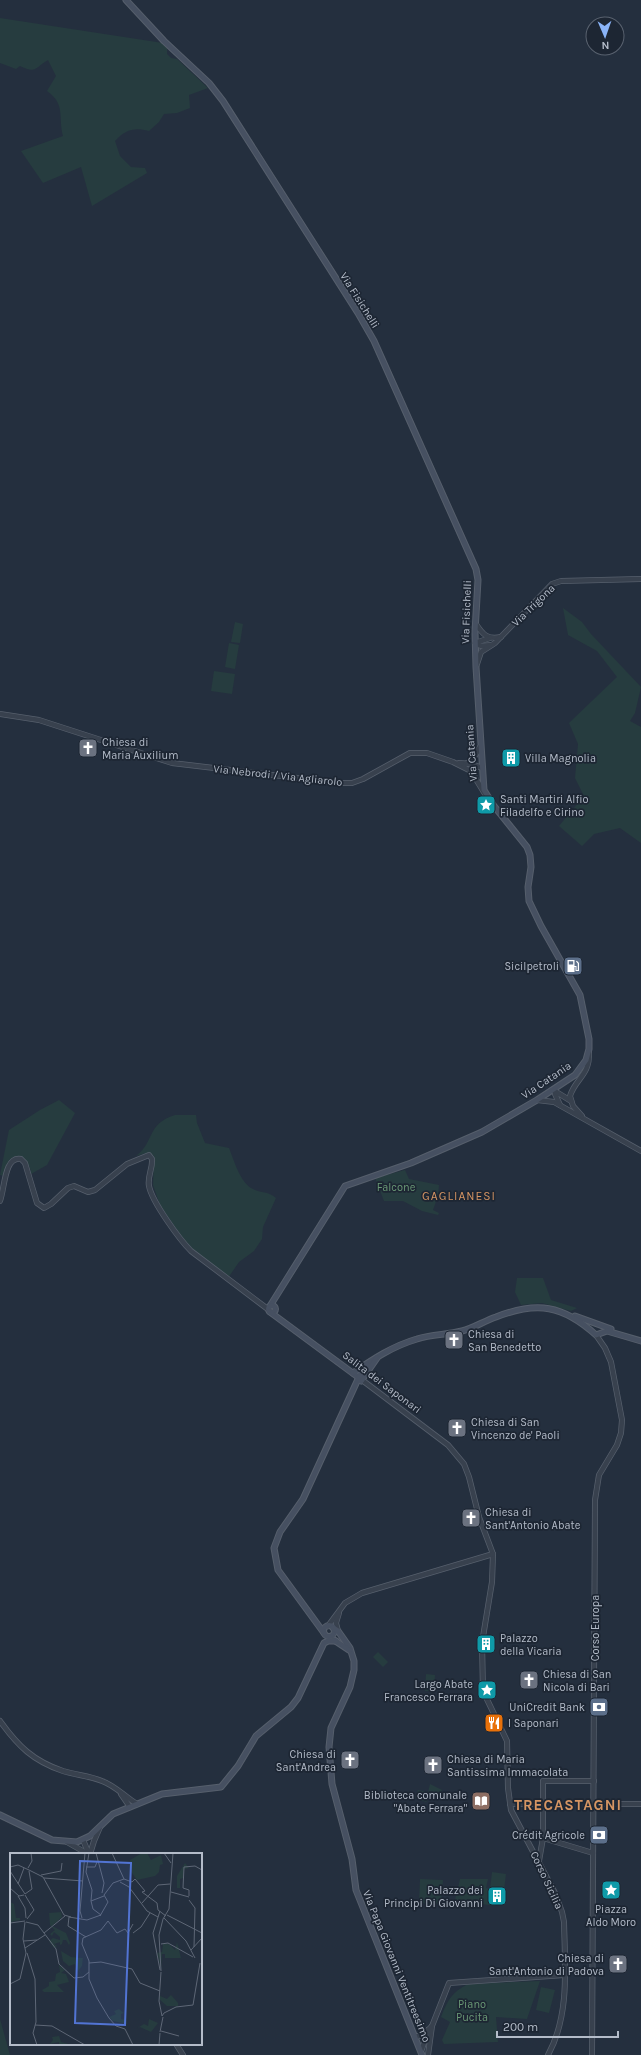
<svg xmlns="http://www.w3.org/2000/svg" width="641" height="2055" font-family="Karla,sans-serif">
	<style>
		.green { fill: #263c3f }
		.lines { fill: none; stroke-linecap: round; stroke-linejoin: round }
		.tertiary-casing { stroke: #565f6c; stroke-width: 6 }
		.secondary-casing { stroke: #565f6c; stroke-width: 7 }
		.tertiary { stroke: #38414e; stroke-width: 4.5 }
		.secondary { stroke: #465061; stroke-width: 5 }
		.labels { text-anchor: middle; stroke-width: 3.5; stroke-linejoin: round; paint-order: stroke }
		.street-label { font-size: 11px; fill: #b4bcc9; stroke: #1d2633 }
		.poi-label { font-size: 11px; fill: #b4bcc9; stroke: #1d2633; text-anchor: start }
		.park-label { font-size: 11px; fill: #6b9a76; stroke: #1d2633 }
		.neighbourhood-label { font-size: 12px; letter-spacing: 1px; fill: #d59563; stroke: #1d2633 }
		.district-label { font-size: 15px; font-weight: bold; letter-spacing: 1px; fill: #d59563; stroke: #1d2633 }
		.inset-road { fill: none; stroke: #5e6776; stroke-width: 1 }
		.view { fill: #5274d3; fill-opacity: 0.15; stroke: #5274d3; stroke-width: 2 }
		.inset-edge { fill: none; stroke: #b4bcc9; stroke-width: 2 }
	</style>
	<rect width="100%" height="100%" fill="#242f3e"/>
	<g class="green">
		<path d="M0 18 163 43 167 48V54L171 58 177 59 208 88 189 95 190 108 177 113 164 114 159 122 149 131C134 127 125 130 115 141L120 156 131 167 145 168 147 173 92 206 81 167 43 183 21 151 63 136C58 118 66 104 47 91L56 76 48 60C34 68 37 74 20 66L16 69 0 63Z"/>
		<polygon points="563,608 582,622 591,634 641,687 635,713 630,721 641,727 641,843 620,828 594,834 582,846 559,826 584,796 575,778 578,744 569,723 617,677 597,651 568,635"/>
		<polygon points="235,622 243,624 240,643 231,642"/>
		<polygon points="229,643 239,645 235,669 225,667"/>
		<polygon points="214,671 235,674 232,694 211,691"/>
		<path d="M59 1100 75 1113 47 1165 31 1174C31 1167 26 1158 17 1156 6 1159 6 1166 4 1176L0 1175 9 1130 40 1110Z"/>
		<path d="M175 1115H196L197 1123 205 1143 229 1148C234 1160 240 1183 253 1189 262 1194 266 1190 276 1198L263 1227 262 1239 254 1251 239 1262 228 1278 188 1246 160 1205 153 1185 154 1156 147 1153 136 1156C155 1142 146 1124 175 1115Z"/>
		<polygon points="405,1170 409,1179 439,1185 438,1196 433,1210 439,1213 438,1215 422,1211 403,1201 384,1201 375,1178"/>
		<polygon points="517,1278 543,1278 551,1300 577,1308 571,1311 542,1303 521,1305 515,1292"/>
		<polygon points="378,1652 388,1662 383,1667 373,1657"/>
		<polygon points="426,1674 435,1675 434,1691 425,1691"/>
		<polygon points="430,1784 442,1790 439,1796 433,1795 426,1802 415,1798 418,1790 428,1792"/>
		<polygon points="492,1872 506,1874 504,1890 490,1889 489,1901 496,1903 495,1906 455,1900 460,1879 488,1879 486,1888 490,1889"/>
		<polygon points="420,1879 443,1880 441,1904 419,1903"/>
		<path d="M540 1981 527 2019 496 2017 498 2042 444 2044 442 2040 450 2022 441 2017C448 2000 451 1993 468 1984Z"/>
		<polygon points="541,1987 555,1990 549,2013 536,2010"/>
		<polygon points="0,2019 10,2055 0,2055"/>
	</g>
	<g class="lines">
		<defs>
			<g id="tertiary">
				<path d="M476 624C483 635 488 640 501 637"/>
				<polyline points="475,643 481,646 491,645"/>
				<polyline points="475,643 490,638"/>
				<polyline points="477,664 481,652 495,643 552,584 561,581 641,579"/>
				<polyline points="0,714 39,720 172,763 339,783 352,783 363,779 410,753 427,753 453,762 471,771 485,794"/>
				<polyline points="459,763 472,764 482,768"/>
				<polyline points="466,764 473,759 480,747"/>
				<polyline points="555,1089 555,1094 560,1105"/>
				<polyline points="553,1090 571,1101"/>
				<polyline points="537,1100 554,1102 641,1151"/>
				<path d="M582 1116 573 1106 570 1096C575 1079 590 1075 589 1053"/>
				<path d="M0 1201C5 1188 4 1156 21 1159L25 1163 37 1203 44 1208 51 1204 68 1188 74 1186 88 1192 95 1190 127 1164 149 1155 152 1159C153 1168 147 1177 149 1186 152 1202 180 1240 191 1251L269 1310"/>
				<path d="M362 1380 448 1445 464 1464 469 1477 479 1517 493 1554 492 1582 482 1643 483 1691 507 1741 508 1788 511 1810 555 1893 562 1912 564 1922C565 1966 570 2015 548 2055"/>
				<polyline points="328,1626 345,1603 362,1593 493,1554"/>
				<polyline points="338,1631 336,1623 339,1613"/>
				<path d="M0 1721C18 1746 33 1761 63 1771 76 1775 90 1776 102 1781 116 1786 125 1797 137 1804"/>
				<polyline points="121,1794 130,1807"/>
				<polyline points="510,1804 543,1804"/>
				<polyline points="593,1804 641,1804"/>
				<polyline points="543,1838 593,1853"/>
				<polyline points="83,1840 89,1854"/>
				<polyline points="67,1842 88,1854"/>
				<polyline points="90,1854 94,1841 100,1827"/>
				<polyline points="539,1861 543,1838 543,1781 594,1781"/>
				<polyline points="415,2037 423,2035 431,2027"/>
				<polyline points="176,2044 183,2055"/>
				<polyline points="422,2049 428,2030"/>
				<polyline points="428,2055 432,2026 449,1983 564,1975"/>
				<polyline points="592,2055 595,1500 599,1475 617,1445 621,1433 622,1420 611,1362 605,1348 596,1335"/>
			</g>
			<g id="secondary">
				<polyline points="126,0 164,41 209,83 223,101 358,313 374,341 476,569 478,580 475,632 476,667 484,790 494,806 527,847 530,855 531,867 528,887 529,901 541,926 580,995 589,1039 589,1049 586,1060 575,1075 537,1100 482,1132 411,1163 345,1186 270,1306"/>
				<circle cx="272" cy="1309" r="3.5"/>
				<polyline points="270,1312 362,1380"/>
				<polyline points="575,1316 611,1329"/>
				<path d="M353 1373C373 1359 393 1346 417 1339 432 1334 447 1335 462 1331 474 1328 484 1321 496 1317 537 1301 563 1305 596 1335L607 1331 641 1341"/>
				<polyline points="361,1381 377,1358"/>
				<circle cx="329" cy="1631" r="5.5"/>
				<polyline points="333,1628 338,1631 350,1648 354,1661 354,1670 350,1687 331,1728 329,1747 332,1784 352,1859 356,1890 422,2055"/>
				<polyline points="324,1633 278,1570 274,1548 280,1532 303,1499 359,1377 367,1365"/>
				<polyline points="334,1640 349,1650"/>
				<polyline points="0,1815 52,1840 77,1842 90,1836 113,1814 162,1794 221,1787 238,1766 256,1736 291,1707 298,1698 324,1643 328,1641 336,1641"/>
			</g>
		</defs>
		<use href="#tertiary" class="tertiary-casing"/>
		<use href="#secondary" class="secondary-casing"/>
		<use href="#tertiary" class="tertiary"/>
		<use href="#secondary" class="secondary"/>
	</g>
	<defs>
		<symbol id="church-square" viewBox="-11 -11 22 22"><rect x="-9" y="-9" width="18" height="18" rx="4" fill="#6b7280" stroke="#1d2633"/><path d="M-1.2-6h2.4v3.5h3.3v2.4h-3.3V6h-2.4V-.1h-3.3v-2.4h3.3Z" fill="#fff"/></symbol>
		<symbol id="building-square" viewBox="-11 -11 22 22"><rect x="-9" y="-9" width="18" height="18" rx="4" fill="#0f9aa8" stroke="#1d2633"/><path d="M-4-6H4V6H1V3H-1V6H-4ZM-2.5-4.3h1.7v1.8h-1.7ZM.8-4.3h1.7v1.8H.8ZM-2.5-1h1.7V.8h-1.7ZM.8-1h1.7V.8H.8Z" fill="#fff"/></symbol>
		<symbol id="sight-square" viewBox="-11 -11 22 22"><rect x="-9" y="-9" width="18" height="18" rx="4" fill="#0f9aa8" stroke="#1d2633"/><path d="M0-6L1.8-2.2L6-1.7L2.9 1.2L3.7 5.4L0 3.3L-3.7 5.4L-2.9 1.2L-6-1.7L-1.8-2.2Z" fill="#fff"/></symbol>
		<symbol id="fuel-square" viewBox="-11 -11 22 22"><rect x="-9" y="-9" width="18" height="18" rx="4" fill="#5c6f8a" stroke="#1d2633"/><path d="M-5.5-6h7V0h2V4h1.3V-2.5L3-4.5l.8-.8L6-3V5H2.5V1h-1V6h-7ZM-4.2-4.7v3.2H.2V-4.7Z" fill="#fff"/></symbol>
		<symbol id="bank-square" viewBox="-11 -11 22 22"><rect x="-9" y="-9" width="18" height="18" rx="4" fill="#5c6f8a" stroke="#1d2633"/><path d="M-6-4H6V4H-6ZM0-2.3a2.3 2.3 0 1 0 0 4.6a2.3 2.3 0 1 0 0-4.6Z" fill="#fff"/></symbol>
		<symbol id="restaurant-square" viewBox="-11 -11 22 22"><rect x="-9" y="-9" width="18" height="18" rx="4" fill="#e8710a" stroke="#1d2633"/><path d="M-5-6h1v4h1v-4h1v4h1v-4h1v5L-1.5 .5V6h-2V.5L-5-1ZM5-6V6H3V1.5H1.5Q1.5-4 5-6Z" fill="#fff"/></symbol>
		<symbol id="library-square" viewBox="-11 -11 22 22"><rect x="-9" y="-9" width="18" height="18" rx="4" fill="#8d6e63" stroke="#1d2633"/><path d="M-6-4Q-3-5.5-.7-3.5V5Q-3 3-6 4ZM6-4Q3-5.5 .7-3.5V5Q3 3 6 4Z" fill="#fff"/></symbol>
	</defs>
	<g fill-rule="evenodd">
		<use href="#church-square" x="77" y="737" width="22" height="22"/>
		<use href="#building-square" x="500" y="747" width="22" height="22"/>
		<use href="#sight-square" x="475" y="794" width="22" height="22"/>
		<use href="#fuel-square" x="562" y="955" width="22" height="22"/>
		<use href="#church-square" x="443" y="1329" width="22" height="22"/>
		<use href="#church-square" x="446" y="1417" width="22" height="22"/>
		<use href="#church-square" x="460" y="1507" width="22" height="22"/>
		<use href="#building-square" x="475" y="1633" width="22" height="22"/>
		<use href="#church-square" x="518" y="1669" width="22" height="22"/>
		<use href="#sight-square" x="476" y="1679" width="22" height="22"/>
		<use href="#bank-square" x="588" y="1696" width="22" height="22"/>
		<use href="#restaurant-square" x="483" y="1712" width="22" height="22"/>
		<use href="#church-square" x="339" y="1749" width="22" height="22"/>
		<use href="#church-square" x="422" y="1754" width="22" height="22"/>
		<use href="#library-square" x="470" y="1790" width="22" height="22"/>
		<use href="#bank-square" x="588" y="1824" width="22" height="22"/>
		<use href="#sight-square" x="600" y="1879" width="22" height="22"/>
		<use href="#building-square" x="486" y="1885" width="22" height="22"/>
		<use href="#church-square" x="607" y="1953" width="22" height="22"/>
	</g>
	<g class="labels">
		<g class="street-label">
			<text transform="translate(360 300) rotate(58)" y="4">Via Fisichelli</text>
			<text transform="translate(533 605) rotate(-44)" y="4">Via Trigona</text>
			<text transform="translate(466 612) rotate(-88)" y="4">Via Fisichelli</text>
			<text transform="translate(471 753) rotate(-94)" y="4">Via Catania</text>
			<text transform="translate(278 775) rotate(6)" y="4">Via Nebrodi / Via Agliarolo</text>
			<text transform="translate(546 1080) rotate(-34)" y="4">Via Catania</text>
			<text transform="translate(382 1382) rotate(37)" y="4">Salita dei Saponari</text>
			<text transform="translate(595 1628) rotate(-90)" y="4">Corso Europa</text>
			<text transform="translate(547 1880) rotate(65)" y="4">Corso Sicilia</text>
			<text transform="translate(397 1966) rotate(68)" y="4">Via Papa Giovanni Ventitreesimo</text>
		</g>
		<g class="poi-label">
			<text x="102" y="746">Chiesa di<tspan x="102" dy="13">Maria Auxilium</tspan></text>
			<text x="525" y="762">Villa Magnolia</text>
			<text x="500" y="803">Santi Martiri Alfio<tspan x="500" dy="13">Filadelfo e Cirino</tspan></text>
			<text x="559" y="970" text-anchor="end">Sicilpetroli</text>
			<text x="468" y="1338">Chiesa di<tspan x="468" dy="13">San Benedetto</tspan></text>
			<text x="471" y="1426">Chiesa di San<tspan x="471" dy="13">Vincenzo de' Paoli</tspan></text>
			<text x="485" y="1516">Chiesa di<tspan x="485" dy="13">Sant'Antonio Abate</tspan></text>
			<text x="500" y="1642">Palazzo<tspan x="500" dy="13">della Vicaria</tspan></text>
			<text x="543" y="1678">Chiesa di San<tspan x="543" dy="13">Nicola di Bari</tspan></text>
			<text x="473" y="1688" text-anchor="end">Largo Abate<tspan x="473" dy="13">Francesco Ferrara</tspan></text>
			<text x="585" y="1711" text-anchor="end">UniCredit Bank</text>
			<text x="508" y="1727">I Saponari</text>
			<text x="336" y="1758" text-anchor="end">Chiesa di<tspan x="336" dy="13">Sant'Andrea</tspan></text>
			<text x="447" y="1763">Chiesa di Maria<tspan x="447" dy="13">Santissima Immacolata</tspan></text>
			<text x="467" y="1799" text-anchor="end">Biblioteca comunale<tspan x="467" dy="13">"Abate Ferrara"</tspan></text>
			<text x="585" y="1839" text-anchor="end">Crédit Agricole</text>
			<text x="483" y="1894" text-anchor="end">Palazzo dei<tspan x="483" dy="13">Principi Di Giovanni</tspan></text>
			<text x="611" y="1913" text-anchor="middle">Piazza<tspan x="611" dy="13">Aldo Moro</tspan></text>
			<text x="604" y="1962" text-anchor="end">Chiesa di<tspan x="604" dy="13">Sant'Antonio di Padova</tspan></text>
		</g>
		<g class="park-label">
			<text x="396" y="1191">Falcone</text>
			<text x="472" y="2008">Piano<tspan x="472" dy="13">Pucita</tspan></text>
		</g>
		<g class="neighbourhood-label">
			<text x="459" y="1200">GAGLIANESI</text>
		</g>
		<g class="district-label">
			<text x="568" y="1810">TRECASTAGNI</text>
		</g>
	</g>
	<g transform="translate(10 1853)">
		<rect width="192" height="192" fill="#242f3e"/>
		<path d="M132 0H137L141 7 151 2 153 11 150 12 149 19 145 23 127 27 122 20 120 7ZM175 10 179 15 174 16 173 25 170 26V35H167V23ZM0 49 4 51 6 65H10V67L1 69ZM51 59 52 64 42 73 56 80 60 90 59 92 56 87H53L52 91 54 90 50 92V89L44 91 47 93 44 95 39 88 43 85 50 87V84L44 79 42 83 40 81 45 77 40 72 39 60ZM167 89 171 105H155V101H152L151 114 147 100 152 99 153 91H159L165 97ZM51 98 61 104 73 105 72 113 69 117 73 122 67 116 65 111 59 113 53 108ZM49 112 55 117 51 120 56 121 59 129 47 132 54 139H34L32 137 39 133V129L45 128 46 121 50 119ZM161 142 168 150V153H157L149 146 150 143 157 146ZM109 156 114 160 111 161V166L116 167 117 171 103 168 99 164 106 161 104 158ZM139 166 148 170 141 179 130 174 126 176 134 171 138 173ZM49 183 51 189 62 192H49V189L40 191 43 187 42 184Z" fill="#263c3f"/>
		<path class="inset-road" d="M79 0 76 19 82 37 81 48 83 56 91 62M86 0 94 30 92 40M102 0 114 26M154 0 161 10M0 14 8 12 19 17M76 14H85L87 9M18 15 22 8 21 0M19 17 33 24 54 62 61 64M0 18 15 41M31 22 51 18 52 10M34 25 73 28M110 29 119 34 137 58 148 64M8 31 14 15M0 35 9 43 14 42M161 39 179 44M15 41 22 36 19 18M15 42 24 57 17 66M94 42 103 30 114 26 122 29 125 26 135 38 132 39 147 50 148 57 156 63M8 43 15 55 16 65M179 43V37L173 35 174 14 185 13 192 17M179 47 185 55 184 94M81 48 94 43M132 50 148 32 160 31M150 58 143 80 150 117M157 62 192 80M90 63 98 49 94 42M59 64 58 73 76 84M59 64 77 67 91 62M72 65 70 58 75 0M154 65 176 88 185 105M98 68 107 80 115 76 118 80 123 71M98 68 91 77 73 85 72 91 79 108V126L87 145 99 165 106 173 115 176 123 192M15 69 13 86 16 100M16 69 28 72 46 96 49 111 64 125 73 124 79 119M0 70 15 68M34 80 55 63M123 80 131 74 140 60M14 88 27 87M151 91 158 90 183 104M15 95 35 82M181 97 192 85M17 100 25 126 26 169 23 180 27 192M79 110 91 109 122 116 130 130 150 138M151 118 149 82 153 66 159 56 163 0M151 119 149 148 152 163M0 131 10 126 16 100M152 163 154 160 166 154 183 152 190 110M25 172 42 173 75 192M151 178 169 183M150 179 153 164M149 192 150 180"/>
		<path class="view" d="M70 8 121 10 115 172 65 170Z"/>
		<rect width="192" height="192" class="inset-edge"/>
	</g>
	<g transform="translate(605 36) rotate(178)"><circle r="19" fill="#1d2633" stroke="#59626f"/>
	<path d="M0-3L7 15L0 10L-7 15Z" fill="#8ab4f8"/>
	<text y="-6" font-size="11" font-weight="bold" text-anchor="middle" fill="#b4bcc9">N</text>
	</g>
	<path d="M497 2031v6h121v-6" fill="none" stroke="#b4bcc9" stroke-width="2"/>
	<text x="503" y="2031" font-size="12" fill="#b4bcc9" stroke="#1d2633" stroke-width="3" paint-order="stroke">200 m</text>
</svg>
